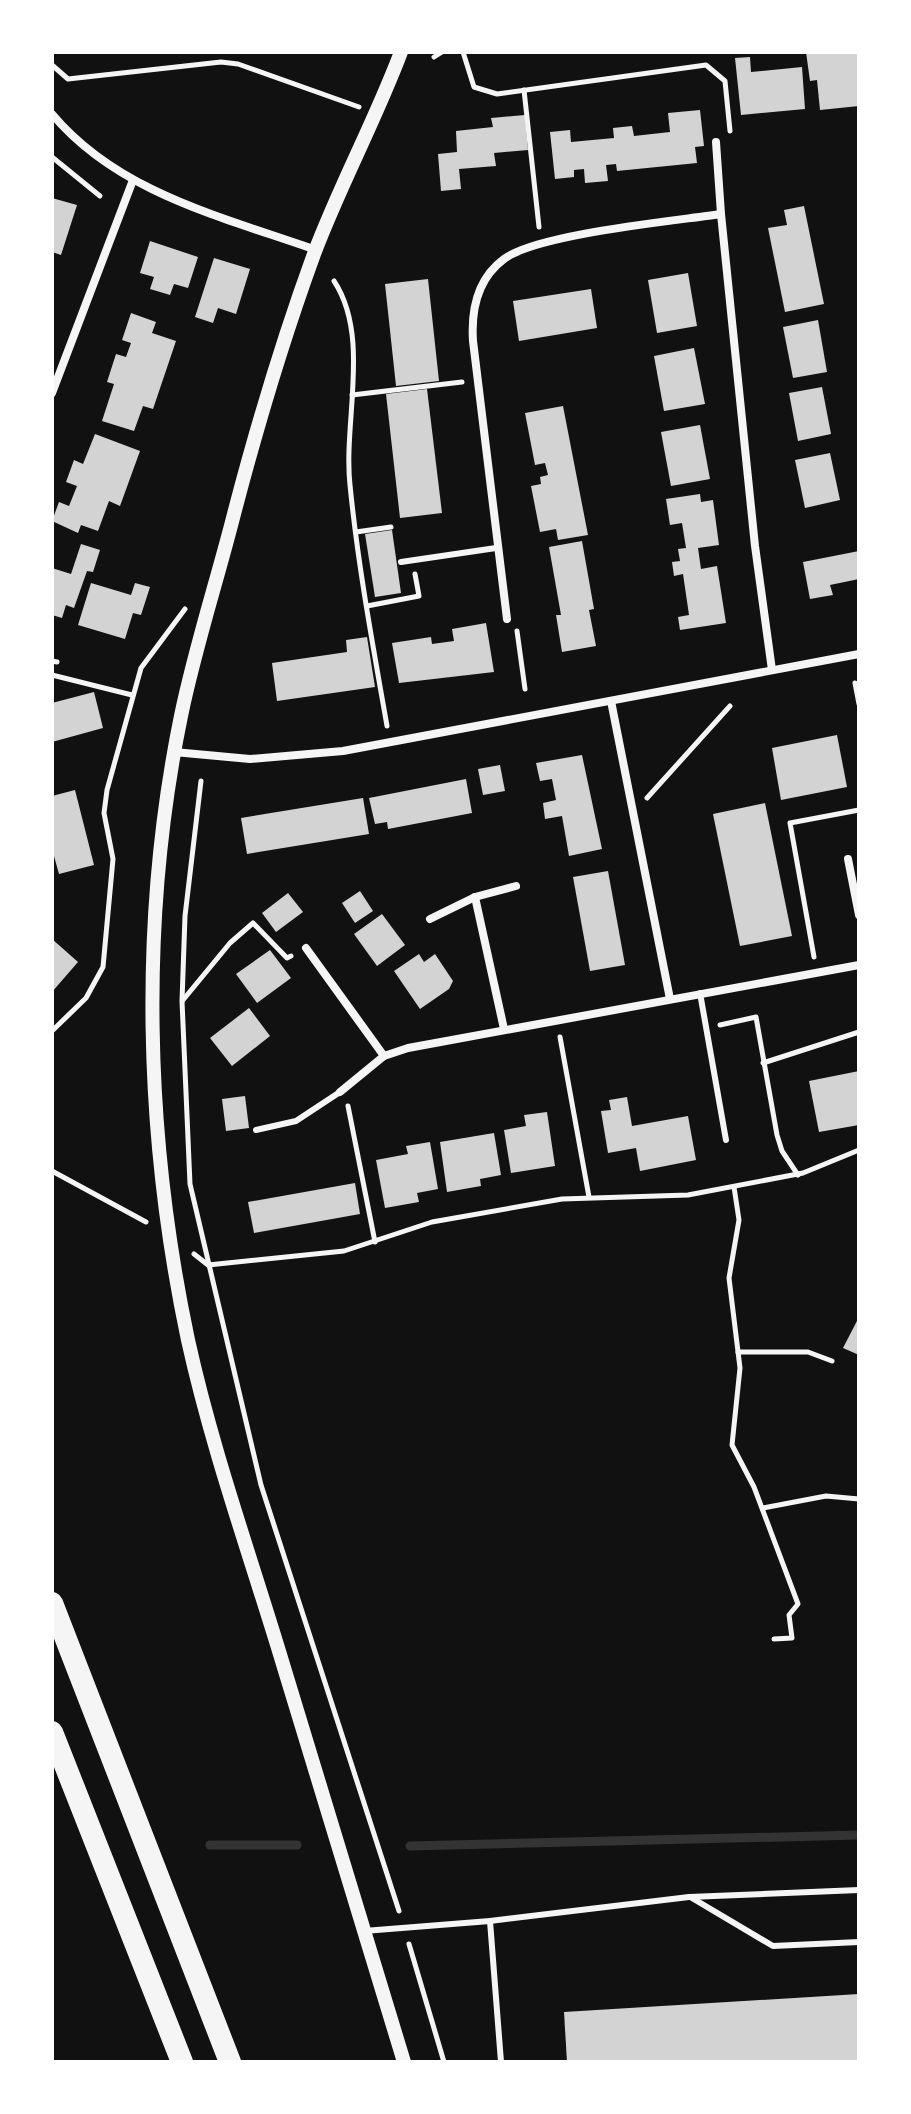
<svg xmlns="http://www.w3.org/2000/svg" width="911" height="2114" font-family="'DM Sans',sans-serif">
	<style>
		.lines { fill: none; stroke-linecap: round; stroke-linejoin: round }
		.stream { stroke: #333; stroke-width: 9 }
		.building { fill: #d3d3d3 }
		.path { stroke: #f5f5f5; stroke-width: 5 }
		.service { stroke: #f5f5f5; stroke-width: 6 }
		.minor { stroke: #f5f5f5; stroke-width: 8 }
		.tertiary { stroke: #f5f5f5; stroke-width: 14 }
		.trunk { stroke: #f5f5f5; stroke-width: 22 }
	</style>
	<rect width="100%" height="100%" fill="#111"/>
	<g class="lines">
		<g class="stream">
			<polyline points="210,1845 297,1845"/>
			<polyline points="410,1846 859,1835"/>
		</g>
	</g>
	<g class="building">
		<polygon points="806,52 859,52 859,106 820,110 817,80 810,81"/>
		<polygon points="750,57 751,72 802,67 805,109 741,115 735,58"/>
		<polygon points="700,110 704,146 695,147 697,163 617,171 616,164 606,165 608,181 585,183 584,169 574,170 574,177 555,179 550,132 570,130 571,142 614,138 613,128 632,126 634,136 670,132 668,113"/>
		<polygon points="525,115 528,150 494,153 496,166 459,169 461,189 441,191 438,154 457,152 456,131 493,127 491,118"/>
		<polygon points="52,198 77,205 61,255 52,252"/>
		<polygon points="804,206 824,304 785,312 768,228 787,225 784,210"/>
		<polygon points="150,241 198,257 188,288 174,284 170,295 150,289 154,277 140,273"/>
		<polygon points="214,258 250,269 236,314 218,308 213,323 195,317"/>
		<polygon points="688,273 697,326 657,333 648,280"/>
		<polygon points="428,279 439,381 396,386 385,284"/>
		<polygon points="591,289 597,328 519,341 513,301"/>
		<polygon points="131,313 156,322 152,333 176,341 153,409 143,406 134,431 102,421 114,384 107,382 116,354 126,357 131,343 122,340"/>
		<polygon points="818,320 827,372 793,378 783,327"/>
		<polygon points="694,348 705,404 664,411 654,356"/>
		<polygon points="822,387 831,434 798,441 789,393"/>
		<polygon points="427,389 442,513 400,518 386,394"/>
		<polygon points="563,406 588,535 558,540 556,529 540,532 531,486 541,484 540,477 548,475 545,463 535,465 525,413"/>
		<polygon points="700,425 710,479 671,486 661,432"/>
		<polygon points="95,434 140,451 120,506 109,501 98,531 81,525 78,533 52,521 59,502 69,506 77,486 66,482 74,460 83,464"/>
		<polygon points="830,453 840,500 805,508 795,460"/>
		<polygon points="700,494 701,502 713,500 719,545 698,548 701,569 717,566 726,623 680,630 678,617 689,615 683,574 674,576 672,562 680,561 678,549 686,548 682,523 670,525 666,499"/>
		<polygon points="392,530 401,593 375,597 365,534"/>
		<polygon points="582,541 594,609 589,610 596,646 562,652 556,615 561,615 549,547"/>
		<polygon points="81,544 100,550 93,572 87,571 74,608 66,605 62,618 52,615 52,568 71,574"/>
		<polygon points="859,551 859,579 830,585 833,595 810,599 803,562"/>
		<polygon points="91,583 131,595 135,583 150,587 141,615 133,613 125,639 78,625"/>
		<polygon points="486,623 494,672 399,683 392,643 431,637 432,644 454,641 452,629"/>
		<polygon points="367,637 375,687 277,701 272,663 347,652 346,640"/>
		<polygon points="94,692 103,728 52,742 52,703"/>
		<polygon points="837,735 847,787 781,800 772,748"/>
		<polygon points="582,755 602,849 569,856 562,816 545,819 543,803 556,800 552,779 540,781 536,763"/>
		<polygon points="500,765 505,791 483,795 478,769"/>
		<polygon points="466,779 472,813 388,829 387,822 375,824 369,798"/>
		<polygon points="75,790 94,865 59,874 52,849 52,796"/>
		<polygon points="363,798 369,834 247,854 241,818"/>
		<polygon points="765,803 792,936 740,946 713,814"/>
		<polygon points="608,871 625,965 590,971 573,877"/>
		<polygon points="360,891 373,911 355,923 342,903"/>
		<polygon points="288,893 303,912 276,932 262,913"/>
		<polygon points="382,914 405,945 377,966 354,934"/>
		<polygon points="52,939 78,962 52,992"/>
		<polygon points="270,950 291,978 257,1003 236,974"/>
		<polygon points="419,954 424,962 435,954 453,981 449,989 420,1009 394,971"/>
		<polygon points="249,1008 270,1036 232,1066 210,1038"/>
		<polygon points="859,1071 859,1125 819,1132 809,1081"/>
		<polygon points="245,1096 249,1128 226,1131 222,1099"/>
		<polygon points="627,1097 632,1126 688,1116 696,1160 640,1171 636,1148 608,1153 601,1111 611,1110 609,1100"/>
		<polygon points="547,1112 555,1166 511,1173 504,1130 526,1126 524,1115"/>
		<polygon points="494,1133 501,1175 480,1179 481,1186 447,1192 440,1142"/>
		<polygon points="430,1142 438,1189 417,1193 419,1202 385,1208 376,1160 408,1154 406,1146"/>
		<polygon points="355,1183 360,1214 254,1233 248,1202"/>
		<polygon points="859,1317 859,1355 843,1348"/>
		<polygon points="859,1994 859,2062 567,2062 564,2012"/>
	</g>
	<g class="lines">
		<g class="path">
			<polyline points="463,52 474,87 497,94 706,65 725,81 730,131"/>
			<polyline points="434,57 442,52"/>
			<polyline points="52,65 68,79 221,62 238,64 359,107"/>
			<polyline points="524,90 539,227"/>
			<polyline points="52,157 100,196"/>
			<path d="M334 281C371 337 343 422 350 485 358 566 373 646 387 726"/>
			<polyline points="352,395 462,382"/>
			<polyline points="356,532 391,527"/>
			<polyline points="367,606 419,596 415,574"/>
			<polyline points="517,631 525,689"/>
			<polyline points="52,661 57,662"/>
			<polyline points="52,675 132,695"/>
			<polyline points="855,683 859,704"/>
			<polyline points="201,781 185,916 182,1001 190,1184 261,1485 399,1911"/>
			<polyline points="647,798 730,706"/>
			<polyline points="814,957 790,823 859,810"/>
			<polyline points="183,1000 230,943 253,923 287,958 291,956"/>
			<polyline points="720,1025 756,1017 777,1135 782,1151 798,1175"/>
			<polyline points="52,1031 86,998 103,967 113,859 104,813 107,790 141,668 185,609"/>
			<polyline points="560,1037 589,1197"/>
			<polyline points="763,1063 859,1032"/>
			<polyline points="348,1106 375,1242"/>
			<polyline points="52,1171 146,1222"/>
			<polyline points="734,1187 739,1220 729,1278 740,1368 732,1445 754,1487 798,1604 789,1615 792,1638 774,1639"/>
			<polyline points="194,1254 208,1265 344,1251 432,1222 562,1199 688,1195 803,1173 859,1150"/>
			<polyline points="738,1352 808,1352 832,1361"/>
			<polyline points="763,1508 826,1496 859,1499"/>
			<polyline points="409,1944 444,2062"/>
		</g>
		<g class="service">
			<polyline points="401,562 496,548"/>
			<polyline points="700,993 726,1140"/>
			<polyline points="256,1130 296,1121 340,1092"/>
			<polyline points="692,1898 773,1946 859,1942"/>
			<polyline points="490,1921 501,2062"/>
			<polyline points="364,1931 490,1921 689,1897 859,1890"/>
		</g>
		<g class="minor">
			<path d="M52 114C118 193 223 217 316 250"/>
			<polyline points="716,142 721,214"/>
			<polyline points="52,393 133,180"/>
			<path d="M507 619 473 341C471 310 477 279 504 259 537 234 674 221 721 214L755 546 772 670"/>
			<polyline points="611,701 670,999"/>
			<polyline points="174,752 250,759 343,751 859,654"/>
			<polyline points="848,859 859,915"/>
			<polyline points="475,897 504,1029"/>
			<polyline points="430,919 475,897 516,886"/>
			<polyline points="306,948 384,1056"/>
			<polyline points="340,1092 384,1056 408,1048 859,965"/>
		</g>
		<path class="tertiary" d="M401 52C375 121 340 185 314 254 283 339 257 426 234 514 217 581 195 648 181 716 139 921 145 1136 188 1340 212 1449 250 1555 282 1661 323 1795 363 1929 404 2062"/>
		<g class="trunk">
			<polyline points="52,1603 230,2062"/>
			<polyline points="52,1732 182,2062"/>
		</g>
	</g>
	<rect width="911" height="2114" fill="none" stroke="#ffffff" stroke-width="108"/>
</svg>
